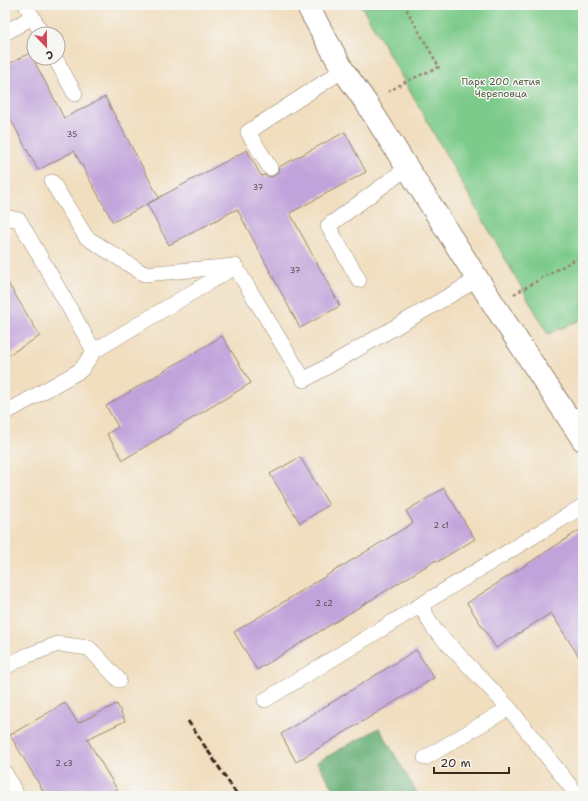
<svg xmlns="http://www.w3.org/2000/svg" width="588" height="801" font-family="'Shantell Sans',sans-serif">
	<style>
		.green { fill: #7dcb8a; stroke: #5c7a54 }
		.forest { fill: #66af76; stroke: #506c4a }
		.building { fill: #c1a3db }
		.lines { fill: none; stroke-linecap: round; stroke-linejoin: round }
		.lane-casing { stroke: #96846e; stroke-width: 16 }
		.street-casing { stroke: #96846e; stroke-width: 24 }
		.path { stroke: #96846e; stroke-width: 2.5; stroke-dasharray: 3 3; stroke-linecap: butt }
		.lane { stroke: #fff; stroke-width: 15 }
		.street { stroke: #fff; stroke-width: 22 }
		.rail { stroke: #3b2a1e; stroke-width: 3; stroke-dasharray: 6 3; stroke-linecap: butt }
		.labels { text-anchor: middle; stroke-width: 3; stroke-linejoin: round; paint-order: stroke }
		.number-label { font-size: 8px; fill: #5c484d }
		.park-label { font-size: 10px; fill: #4f5a3e; stroke: #f6f6f2 }
	</style>
	<rect width="100%" height="100%" fill="#f6f6f2"/>
	<filter id="ink" filterUnits="userSpaceOnUse"><feTurbulence type="fractalNoise" baseFrequency=".025" numOctaves="2"/><feDisplacementMap in="SourceGraphic" scale="8" xChannelSelector="R" yChannelSelector="G"/><feConvolveMatrix kernelMatrix="1 2 1 2 8 2 1 2 1" color-interpolation-filters="sRGB"/></filter>
	<filter id="wash" filterUnits="userSpaceOnUse"><feTurbulence type="fractalNoise" baseFrequency=".012" numOctaves="4" result="noise"/><feDisplacementMap in="SourceGraphic" scale="16" xChannelSelector="R" yChannelSelector="G"/><feGaussianBlur stdDeviation="0.9" result="paint"/><feColorMatrix in="noise" values="0 0 0 0 0 0 0 0 0 0 0 0 0 0 0 0 0 1.4 0 .05"/><feComposite in="paint" operator="in"/></filter>
	<g filter="url(#wash)">
		<rect width="100%" height="100%" fill="#f1debf"/>
		<polygon class="green" points="361,5 583,5 583,319 548,334"/>
		<polygon class="forest" points="379,728 419,796 338,796 317,762"/>
		<g id="blocks">
			<g class="building">
				<polygon points="30,53 64,118 105,97 159,198 113,222 74,151 38,170 5,109 5,66"/>
				<polygon points="345,132 366,172 290,213 340,306 300,328 237,209 169,245 147,204 247,150 261,176 264,175 270,177 274,176 278,172 279,167"/>
				<polygon points="5,278 40,336 5,357"/>
				<polygon points="222,336 251,383 123,460 107,434 118,427 106,406"/>
				<polygon points="300,457 329,505 300,523 270,474"/>
				<polygon points="444,488 475,539 437,562 436,560 257,670 234,632 413,523 406,511"/>
				<polygon points="583,528 583,663 551,613 496,648 467,603"/>
				<polygon points="416,650 434,678 296,762 281,734"/>
				<polygon points="65,703 78,723 117,704 125,721 87,739 121,796 46,796 10,735"/>
			</g>
		</g>
	</g>
	<g filter="url(#ink)">
		<use href="#blocks" fill-opacity="0" stroke="#96846e" stroke-width="1"/>
		<g class="lines">
			<defs>
				<g id="lane">
					<polyline points="26,5 42,34"/>
					<polyline points="5,33 32,17"/>
					<polyline points="55,58 75,94"/>
					<polyline points="270,168 248,132 343,70"/>
					<polyline points="52,182 86,237 144,274 235,266 304,380 478,279"/>
					<polyline points="5,217 19,220 94,351 233,268"/>
					<polyline points="359,280 328,226 407,168"/>
					<polyline points="5,413 81,370 94,351"/>
					<polyline points="570,419 583,413"/>
					<polyline points="421,606 434,629 509,708"/>
					<polyline points="5,667 26,656 58,644 89,648 119,680"/>
					<polyline points="265,700 583,506"/>
					<polyline points="425,758 509,708 578,796"/>
					<polyline points="5,773 17,796"/>
				</g>
				<polyline id="street" points="307,5 343,70 367,104 494,305 583,440"/>
			</defs>
			<use href="#lane" class="lane-casing"/>
			<use href="#street" class="street-casing"/>
			<g class="path">
				<polyline points="388,92 405,82 439,67 404,5"/>
				<polyline points="514,294 583,255"/>
			</g>
			<use href="#lane" class="lane"/>
			<use href="#street" class="street"/>
			<polyline class="rail" points="188,721 238,796"/>
		</g>
	</g>
	<g class="labels">
		<g class="number-label">
			<text x="72" y="137">35</text>
			<text x="258" y="190">37</text>
			<text x="295" y="273">37</text>
			<text x="441" y="528">2 с1</text>
			<text x="324" y="606">2 с2</text>
			<text x="64" y="766">2 с3</text>
		</g>
		<g class="park-label">
			<text x="501" y="85">Парк 200 летия<tspan x="501" dy="12">Череповца</tspan></text>
		</g>
	</g>
	<rect width="588" height="801" fill="none" stroke="#f6f6f2" stroke-width="20"/>
	<g transform="translate(46 46) rotate(158)"><circle r="19" fill="#f6f6f2" stroke="#aba49d"/>
	<path d="M0-3L7 15L0 10L-7 15Z" fill="#d1495b"/>
	<text y="-6" font-size="11" font-weight="bold" text-anchor="middle" fill="#3b2a1e">С</text>
	</g>
	<path d="M434 767v6h75v-6" fill="none" stroke="#3b2a1e" stroke-width="2"/>
	<text x="440" y="767" font-size="12" fill="#3b2a1e" stroke="#f6f6f2" stroke-width="3" paint-order="stroke">20 m</text>
</svg>
